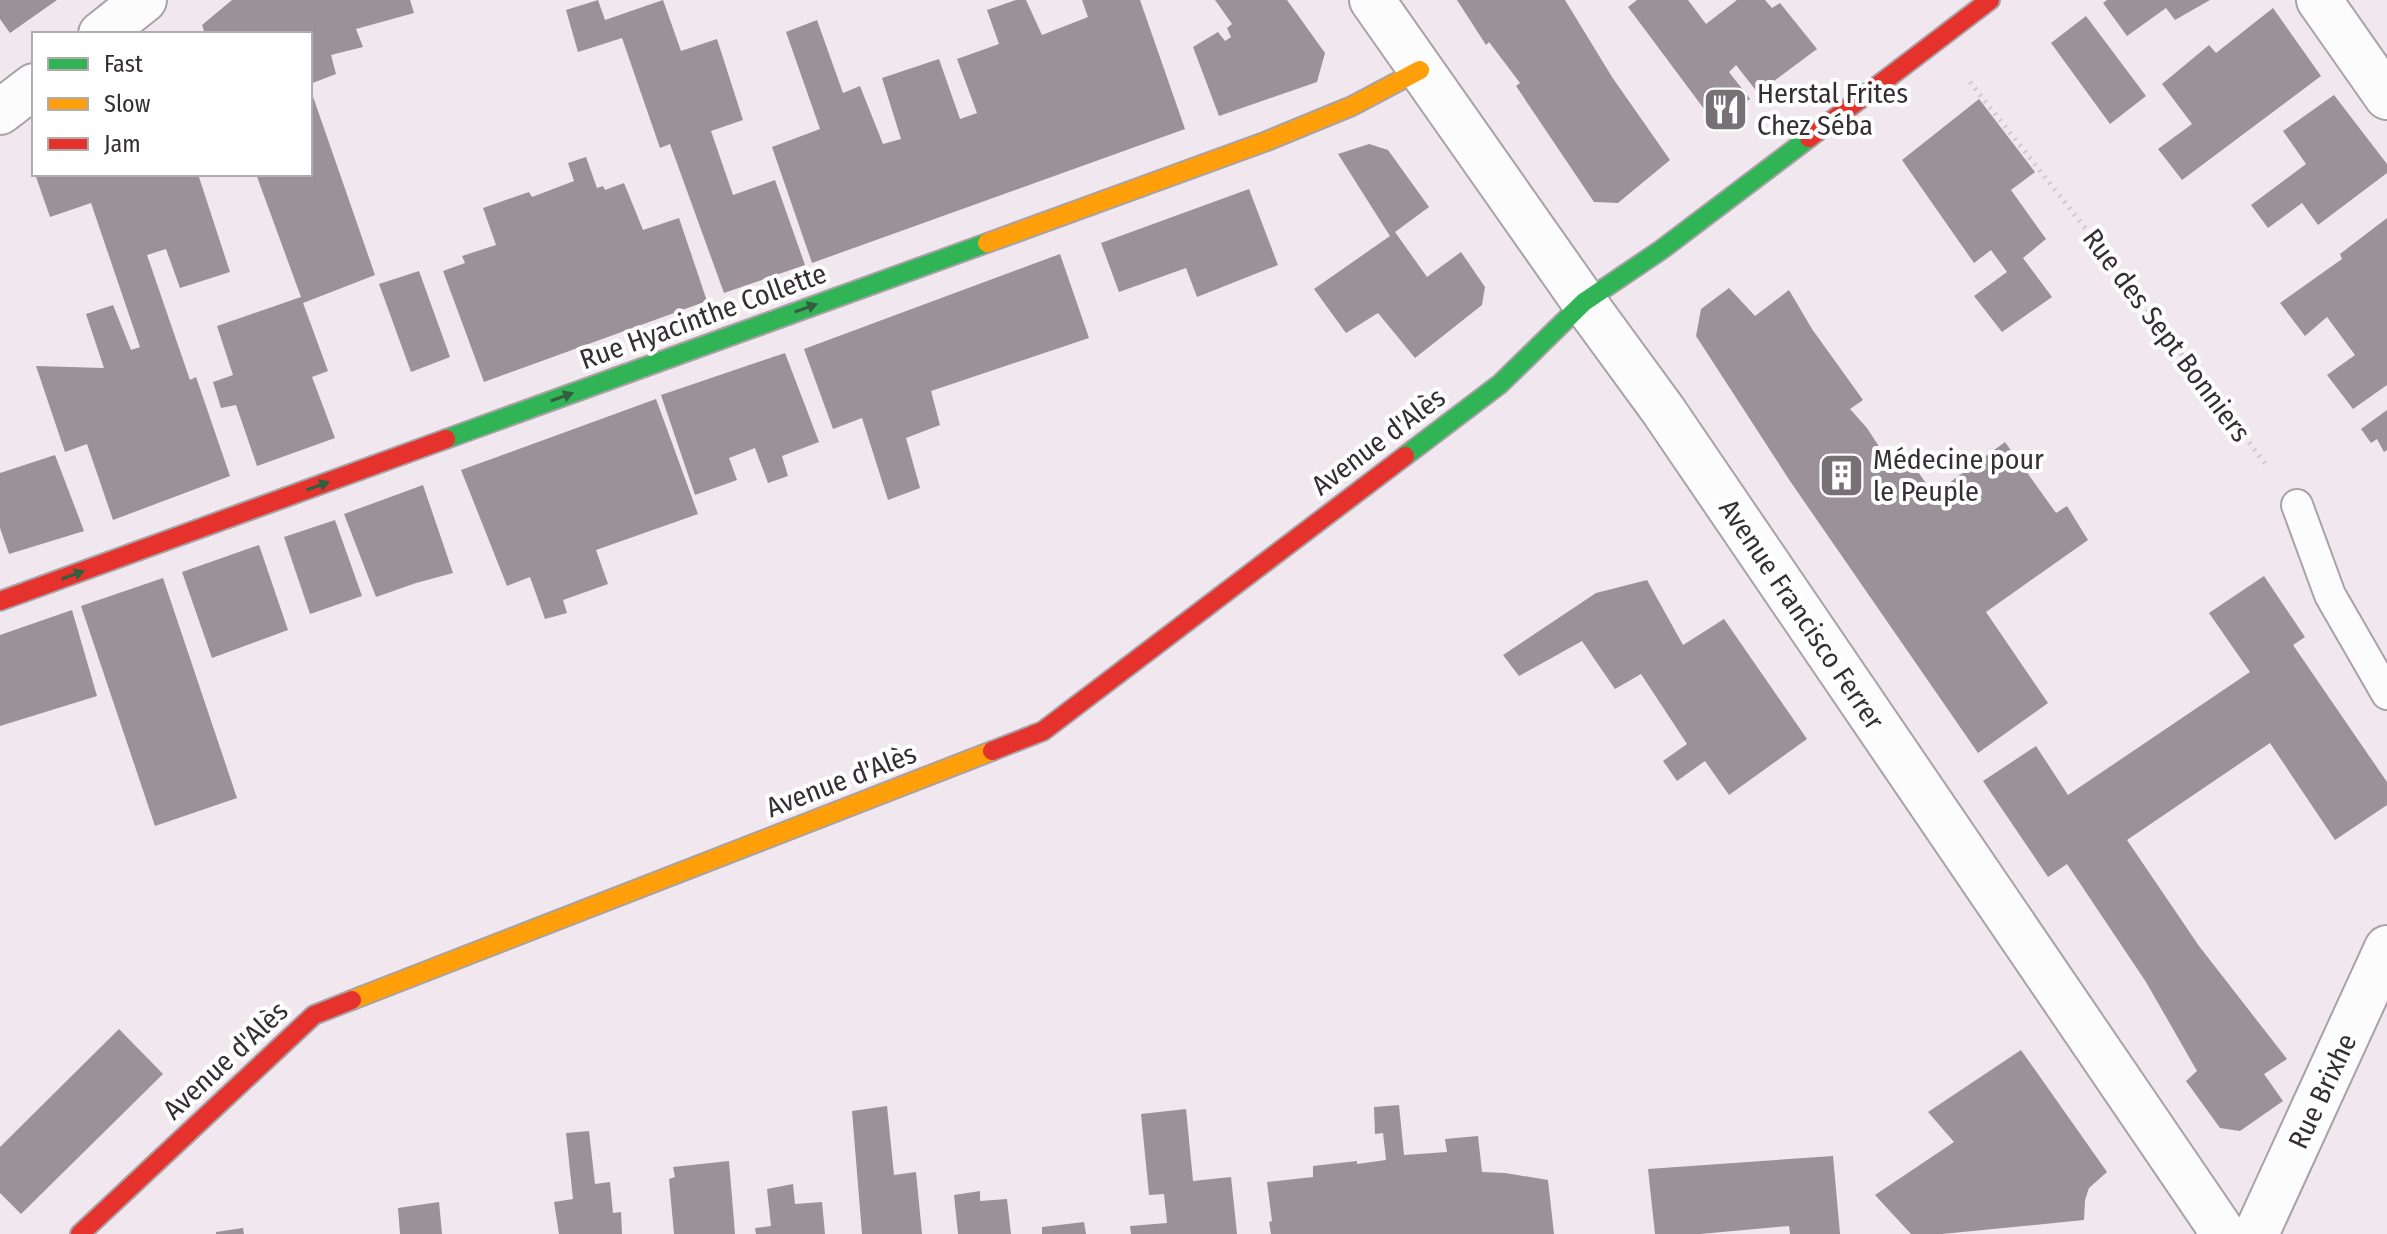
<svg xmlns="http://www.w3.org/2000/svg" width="2387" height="1234" font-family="'Fira Sans Condensed',sans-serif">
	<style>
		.building { fill: #9b9199 }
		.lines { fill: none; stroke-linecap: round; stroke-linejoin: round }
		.lane-casing { stroke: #a8a1a6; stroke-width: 34 }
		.street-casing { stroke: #a8a1a6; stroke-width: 48 }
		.fast-casing { stroke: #a8a1a6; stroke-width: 22 }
		.slow-casing { stroke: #a8a1a6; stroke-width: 22 }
		.jam-casing { stroke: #a8a1a6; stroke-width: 22 }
		.path { stroke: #cdcacc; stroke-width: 5; stroke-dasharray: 2 6; stroke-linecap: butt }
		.lane { stroke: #fdfcfd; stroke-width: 30 }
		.street { stroke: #fdfcfd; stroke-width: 44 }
		.fast { stroke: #30b455; stroke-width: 18 }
		.slow { stroke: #ff9f0a; stroke-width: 18 }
		.jam { stroke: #e5322d; stroke-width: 18 }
		.oneway { fill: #335e40 }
		.labels { text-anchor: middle; stroke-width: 8; stroke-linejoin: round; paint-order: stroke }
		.poi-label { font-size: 28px; fill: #352f34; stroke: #fff; text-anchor: start }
		.street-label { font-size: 28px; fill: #352f34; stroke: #fff }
	</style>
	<rect width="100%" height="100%" fill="#f1e8ef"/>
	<g class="building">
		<polygon points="0,0 57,0 10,33 0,19"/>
		<polygon points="232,0 410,0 414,13 356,29 363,47 331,55 336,74 310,84 310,34 205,34 202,25"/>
		<polygon points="598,0 605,20 663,0 681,51 717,39 743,120 711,131 733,195 775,180 805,265 724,293 670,144 660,148 622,38 578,52 566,10"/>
		<polygon points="1016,0 1026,0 1042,35 1088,17 1082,0 1140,0 1185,129 812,263 772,147 820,129 786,32 817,20 843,93 860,86 883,144 901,139 882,78 939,59 960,119 977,113 957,59 999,44 987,10"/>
		<polygon points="1215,0 1287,0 1325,53 1317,82 1219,116 1193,47 1218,32 1225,41 1231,37 1227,28 1232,24"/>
		<polygon points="1457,0 1565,0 1612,77 1670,160 1618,203 1594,202 1516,86 1520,83 1489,42 1486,45"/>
		<polygon points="1637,0 1688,0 1706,24 1737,0 1765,0 1772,8 1780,3 1817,49 1758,93 1736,65 1729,72 1750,99 1716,125 1628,7"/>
		<polygon points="2107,0 2210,0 2175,20 2166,8 2127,36 2103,3"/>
		<polygon points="2273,8 2321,76 2182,180 2158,149 2192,124 2162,84 2209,45 2216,53"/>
		<polygon points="2086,16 2146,96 2110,124 2051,43"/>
		<polygon points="310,88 375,275 303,303 328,371 312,377 335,438 257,466 236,405 221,408 213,382 233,375 217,326 301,297 256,174 310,174"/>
		<polygon points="2334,95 2387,164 2387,173 2318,225 2302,203 2268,228 2251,205 2306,164 2283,131"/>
		<polygon points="1979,99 2035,172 2011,190 2046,239 2023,258 2052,297 2002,332 1974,296 2007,272 1991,250 1974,263 1902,160"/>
		<polygon points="1369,144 1388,150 1429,207 1395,232 1427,277 1461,252 1485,287 1482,305 1415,358 1378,313 1346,333 1314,289 1390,236 1338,154"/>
		<polygon points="586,157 597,188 603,186 605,190 624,183 643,230 679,218 707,301 484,382 443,271 465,263 462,256 496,245 483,208 529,192 532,197 574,181 568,163"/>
		<polygon points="35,174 198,174 230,272 180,288 166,249 147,255 190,380 196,377 230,476 113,520 87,444 65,452 36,366 104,368 86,314 113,305 131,350 140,347 91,203 50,217"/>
		<polygon points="1249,189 1278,265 1197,297 1186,268 1119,292 1101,243"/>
		<polygon points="2387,218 2387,385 2353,409 2327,375 2355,355 2327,317 2305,336 2280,303 2342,259 2340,254"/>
		<polygon points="1060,254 1089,338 931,391 940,425 906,438 920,488 888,500 862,418 833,429 804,349"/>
		<polygon points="419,271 450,357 411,372 379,284"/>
		<polygon points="1729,288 1755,316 1789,290 1812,329 1863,400 1850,409 1867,428 1893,468 1907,457 1934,494 2005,442 2056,513 2067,506 2088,540 1986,612 2048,703 1978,753 1790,481 1696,336 1701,309"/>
		<polygon points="785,353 819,442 782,456 788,476 768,483 755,448 729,458 737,480 695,495 661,395"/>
		<polygon points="656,399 698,514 596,550 608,584 563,600 567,613 545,619 530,577 507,586 461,470"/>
		<polygon points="2387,410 2387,450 2384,452 2377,439 2371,443 2361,429"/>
		<polygon points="55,455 84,531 9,554 0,528 0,473"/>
		<polygon points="423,485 453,573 416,583 376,597 344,514"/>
		<polygon points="335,520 362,596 310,614 284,537"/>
		<polygon points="259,545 288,630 212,658 182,572"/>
		<polygon points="2264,576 2305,637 2293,645 2387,782 2387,805 2335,840 2270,743 2127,840 2199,946 2287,1059 2264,1074 2283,1101 2240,1131 2220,1128 2186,1081 2197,1071 2146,982 2067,864 2048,877 1983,781 2036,746 2068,795 2250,672 2209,613"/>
		<polygon points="163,578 237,798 155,826 81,606"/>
		<polygon points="1647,580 1683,645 1724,619 1807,739 1729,795 1705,761 1677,781 1663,761 1687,744 1641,674 1615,689 1582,641 1519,676 1503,655 1596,593"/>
		<polygon points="72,610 97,696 0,726 0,635"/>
		<polygon points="119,1029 163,1074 21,1214 0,1193 0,1147"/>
		<polygon points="2021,1050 2107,1172 2089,1188 2085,1200 2084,1220 1942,1234 1911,1234 1875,1195 1954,1142 1928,1112"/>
		<polygon points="1399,1105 1404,1155 1447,1152 1445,1139 1478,1136 1482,1172 1505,1173 1548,1180 1554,1234 1271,1234 1269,1222 1272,1221 1267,1182 1313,1177 1313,1166 1357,1161 1357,1164 1386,1160 1383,1133 1375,1134 1374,1107"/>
		<polygon points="887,1106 894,1175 916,1172 922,1234 862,1234 852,1111"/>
		<polygon points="1186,1109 1193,1181 1231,1177 1237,1234 1131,1234 1130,1226 1167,1223 1164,1194 1149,1195 1141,1114"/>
		<polygon points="589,1131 595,1184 610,1182 613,1213 621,1212 622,1234 559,1234 554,1202 573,1199 566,1133"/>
		<polygon points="1833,1156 1840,1234 1790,1234 1789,1226 1700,1234 1655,1234 1648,1169"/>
		<polygon points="729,1161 735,1234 674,1234 669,1179 675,1177 673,1167"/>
		<polygon points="793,1184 795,1204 822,1202 825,1234 756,1234 755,1228 771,1226 767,1189"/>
		<polygon points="980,1191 980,1201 1007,1199 1011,1234 958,1234 954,1195"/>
		<polygon points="439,1202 442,1234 400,1234 398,1208"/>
		<polygon points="1084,1222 1086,1234 1042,1234 1042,1227"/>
		<polygon points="243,1228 244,1234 216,1234 216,1232"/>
	</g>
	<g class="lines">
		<defs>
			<polyline id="lane" points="2297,505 2330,595 2387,694"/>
			<g id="street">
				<polyline points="1372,0 1584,302 1663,410 2224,1234"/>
				<polyline points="2319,0 2387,97"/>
				<polyline points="101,34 144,0"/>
				<polyline points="0,112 34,86"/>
				<polyline points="2256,1234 2387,948"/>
			</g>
			<g id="fast">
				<polyline points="446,439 987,243"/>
				<polyline points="1405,456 1500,384 1584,302 1661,250 1809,138"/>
			</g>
			<g id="slow">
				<polyline points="987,243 1267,141 1352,106 1420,70"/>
				<polyline points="352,1000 992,751"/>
			</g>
			<g id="jam">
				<polyline points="1809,138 1990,0"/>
				<polyline points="0,601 446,439"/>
				<polyline points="992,751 1043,731 1405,456"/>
				<polyline points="80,1234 314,1015 352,1000"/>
			</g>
		</defs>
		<use href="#lane" class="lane-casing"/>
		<use href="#street" class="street-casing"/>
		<use href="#fast" class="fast-casing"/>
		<use href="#slow" class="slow-casing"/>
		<use href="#jam" class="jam-casing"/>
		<polyline class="path" points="1970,82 2089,233 2267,466"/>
		<use href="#lane" class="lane"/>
		<use href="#street" class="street"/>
		<use href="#fast" class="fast"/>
		<use href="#slow" class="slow"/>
		<use href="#jam" class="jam"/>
	</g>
	<defs><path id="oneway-solid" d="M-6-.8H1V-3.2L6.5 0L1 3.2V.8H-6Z" transform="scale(2)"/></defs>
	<g class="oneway">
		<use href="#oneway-solid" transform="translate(806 308) rotate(-20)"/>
		<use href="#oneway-solid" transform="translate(562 397) rotate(-20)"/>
		<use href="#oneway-solid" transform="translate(318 486) rotate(-20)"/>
		<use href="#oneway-solid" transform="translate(73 575) rotate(-20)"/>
	</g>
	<defs>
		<symbol id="restaurant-square" viewBox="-11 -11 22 22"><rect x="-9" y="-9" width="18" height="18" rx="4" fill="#777075" stroke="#fff"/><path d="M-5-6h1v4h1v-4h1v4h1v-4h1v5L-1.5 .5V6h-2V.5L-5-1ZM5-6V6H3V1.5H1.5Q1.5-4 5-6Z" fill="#fff"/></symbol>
		<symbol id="building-square" viewBox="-11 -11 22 22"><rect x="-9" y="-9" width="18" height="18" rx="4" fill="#777075" stroke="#fff"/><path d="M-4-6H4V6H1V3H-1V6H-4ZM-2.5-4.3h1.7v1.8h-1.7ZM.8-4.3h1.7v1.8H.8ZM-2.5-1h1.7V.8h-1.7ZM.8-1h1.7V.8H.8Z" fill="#fff"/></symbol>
	</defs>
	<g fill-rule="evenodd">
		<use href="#restaurant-square" x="1700" y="84" width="51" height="51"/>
		<use href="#building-square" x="1816" y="450" width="51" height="51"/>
	</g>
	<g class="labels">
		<g class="poi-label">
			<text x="1757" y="103">Herstal Frites<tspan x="1757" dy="32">Chez Séba</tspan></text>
			<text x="1873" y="469">Médecine pour<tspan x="1873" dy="32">le Peuple</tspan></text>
		</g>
		<g class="street-label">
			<text transform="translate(703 316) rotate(-20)" y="10">Rue Hyacinthe Collette</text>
			<text transform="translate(2167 335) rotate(53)" y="10">Rue des Sept Bonniers</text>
			<text transform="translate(1378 441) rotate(-37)" y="10">Avenue d'Alès</text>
			<text transform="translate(1802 614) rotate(56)" y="10">Avenue Francisco Ferrer</text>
			<text transform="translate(841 780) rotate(-21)" y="10">Avenue d'Alès</text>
			<text transform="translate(225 1060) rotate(-43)" y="10">Avenue d'Alès</text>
			<text transform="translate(2322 1091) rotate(-65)" y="10">Rue Brixhe</text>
		</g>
	</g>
	<rect x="32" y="32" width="280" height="144" fill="#ffffff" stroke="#aeacae" stroke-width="2"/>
	<rect x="48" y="58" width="40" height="12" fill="#30b455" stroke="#aeacae" stroke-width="2"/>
	<text x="104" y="72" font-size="24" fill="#352f34">Fast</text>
	<rect x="48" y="98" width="40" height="12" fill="#ff9f0a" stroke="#aeacae" stroke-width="2"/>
	<text x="104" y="112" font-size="24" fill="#352f34">Slow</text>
	<rect x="48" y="138" width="40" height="12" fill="#e5322d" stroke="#aeacae" stroke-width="2"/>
	<text x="104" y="152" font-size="24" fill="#352f34">Jam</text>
</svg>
